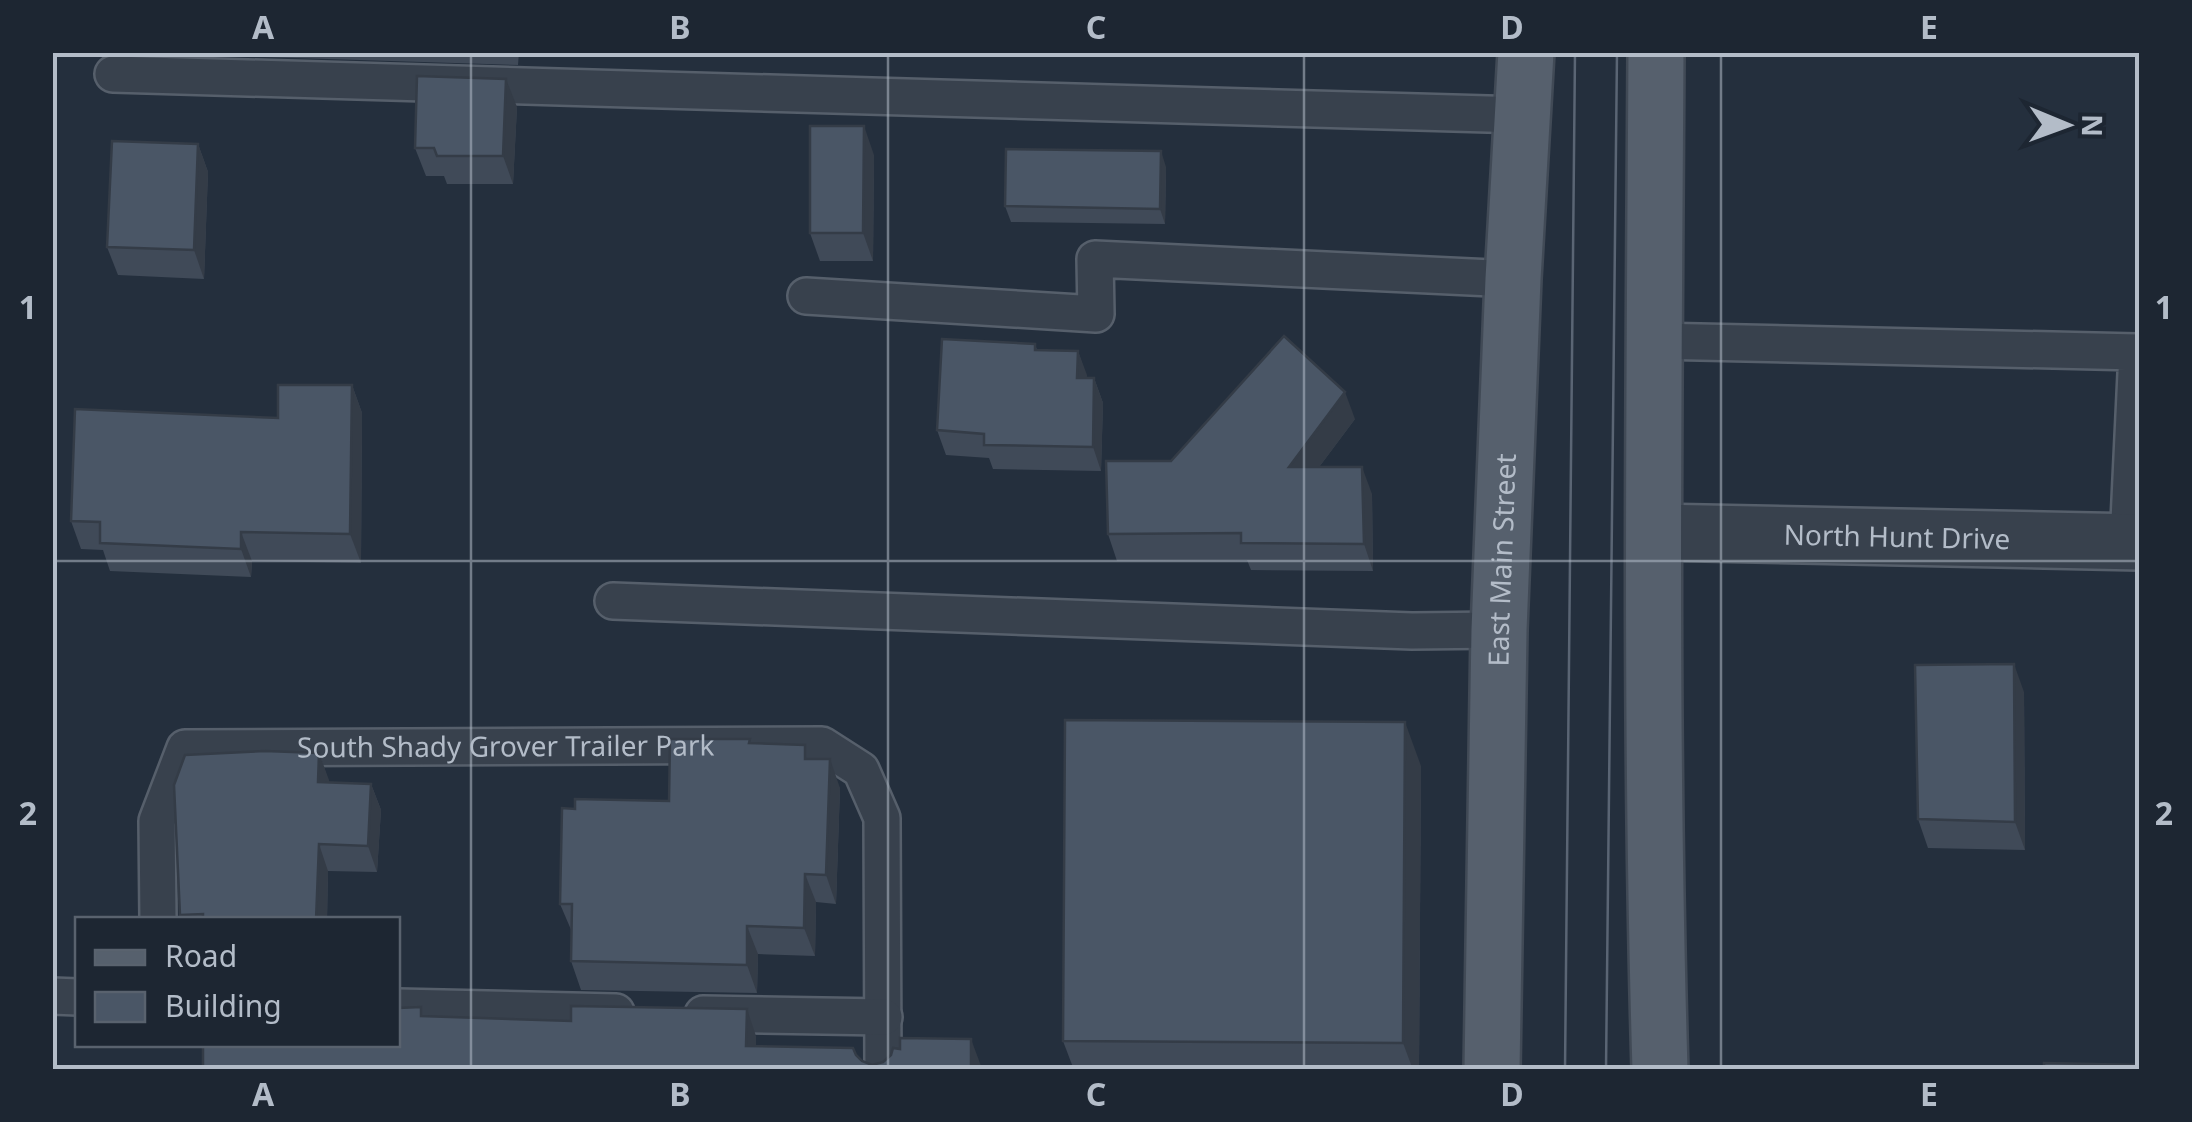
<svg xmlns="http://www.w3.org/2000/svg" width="2192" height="1122" font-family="'Noto Sans',sans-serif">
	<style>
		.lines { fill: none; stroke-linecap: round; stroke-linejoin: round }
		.lane-casing { stroke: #565f6b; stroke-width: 40 }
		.street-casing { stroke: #565f6b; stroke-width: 60 }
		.primary-casing { stroke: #414a56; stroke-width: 60 }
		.lane { stroke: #38414d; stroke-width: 35 }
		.street { stroke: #38414d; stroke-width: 55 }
		.primary { stroke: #56606d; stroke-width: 55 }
		.tram { stroke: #5a6574; stroke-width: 2.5 }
		.wall { fill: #404a58 }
		.shaded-wall { fill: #343c47 }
		.building { fill: #4a5666; stroke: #343c47; stroke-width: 2.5 }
		.grid { fill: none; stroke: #b3bcc8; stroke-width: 2.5; stroke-opacity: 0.55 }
		.labels { text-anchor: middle; stroke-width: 8; stroke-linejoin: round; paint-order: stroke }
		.street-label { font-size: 28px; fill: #b3bcc8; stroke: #1d2632 }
		.neatline { fill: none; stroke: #b3bcc8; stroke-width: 4 }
		.grid-label { font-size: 32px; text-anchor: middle; font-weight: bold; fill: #b3bcc8 }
	</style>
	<rect width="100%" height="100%" fill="#242f3d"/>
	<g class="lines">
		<defs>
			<g id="lane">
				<polyline points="113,74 1523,115"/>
				<polyline points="806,296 1096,314 1095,259 1513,279"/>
				<polyline points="1654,341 2137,352 2128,542"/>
				<polyline points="613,601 1412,631 1499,630"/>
				<path id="s1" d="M158 920 157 821 185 748 822 745 861 770 882 818 883 1070"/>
				<polyline points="52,996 78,997"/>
				<polyline points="398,1007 616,1012"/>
				<polyline points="703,1014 884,1017"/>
			</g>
			<g id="street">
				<path id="s2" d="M1655 532 2140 542"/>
			</g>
			<g id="primary">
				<path d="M1656 52C1654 392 1650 731 1660 1070"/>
				<path id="s3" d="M1492 1070 1499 630 1513 279 1526 52"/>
			</g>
		</defs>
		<use href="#lane" class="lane-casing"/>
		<use href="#street" class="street-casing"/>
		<use href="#primary" class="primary-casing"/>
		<use href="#lane" class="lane"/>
		<use href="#street" class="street"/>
		<use href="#primary" class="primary"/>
		<g class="tram">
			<polyline points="1565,1070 1575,52"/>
			<polyline points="1606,1070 1617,52"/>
		</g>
	</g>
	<g class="wall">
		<polygon points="262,52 519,52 518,65 264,57"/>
		<polygon points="517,107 513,184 447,184 444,176 426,176 415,148"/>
		<polygon points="198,144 208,172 204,279 118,275 107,247"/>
		<polygon points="874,155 873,261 820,261 810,233"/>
		<polygon points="1166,167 1165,224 1011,222 1005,206"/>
		<polygon points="1035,344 1037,350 1078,351 1087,378 1094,378 1103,403 1101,471 993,469 989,458 946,455 937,430"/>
		<polygon points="352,385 362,413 361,563 252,561 251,577 110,571 103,550 81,549 71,521 278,418"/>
		<polygon points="1355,419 1319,467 1372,494 1373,571 1251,570 1247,560 1117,561 1108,534 1171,461"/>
		<polygon points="2024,692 2025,850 1928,848 1918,819"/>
		<polygon points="751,743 810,759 840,788 836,904 816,902 815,956 758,954 757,993 581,990 571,961 572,932 560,904 669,801"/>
		<polygon points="319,753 329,782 371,784 381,810 377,872 328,871 327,920 182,920 180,915"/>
		<polygon points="1421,766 1419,1070 1074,1070 1063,1041"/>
	</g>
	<g class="shaded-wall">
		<polygon points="506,79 517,107 513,184 503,156"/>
		<polygon points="864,126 874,155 873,261 863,233"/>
		<polygon points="198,144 208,172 204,279 194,250"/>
		<polygon points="1161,151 1166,167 1165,224 1160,209"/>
		<polygon points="1078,351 1087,375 1086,402 1077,378"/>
		<polygon points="1094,378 1103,403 1101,471 1093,447"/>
		<polygon points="352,385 362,413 361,563 350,534"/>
		<polygon points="1345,392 1355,419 1299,494 1289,467"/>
		<polygon points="1362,467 1372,494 1373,571 1364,544"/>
		<polygon points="241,532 252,561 251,577 241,549"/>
		<polygon points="2014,664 2024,692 2025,850 2015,822"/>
		<polygon points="1405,722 1421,766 1419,1070 1413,1070 1403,1043"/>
		<polygon points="319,753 329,780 327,808 318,782"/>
		<polygon points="830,759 840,788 836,904 826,875"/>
		<polygon points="371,784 381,810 377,872 368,846"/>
		<polygon points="319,844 328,871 327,920 316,920"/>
		<polygon points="805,874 816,902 815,956 804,928"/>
		<polygon points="747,926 758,954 757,993 747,965"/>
		<polygon points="747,1009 756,1036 756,1070 746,1046"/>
		<polygon points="971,1039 981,1066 981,1070 971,1070"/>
	</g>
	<g class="building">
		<polygon points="417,76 506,79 503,156 437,156 434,148 415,148"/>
		<polygon points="810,126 864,126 863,233 810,233"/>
		<polygon points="112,141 198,144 194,250 107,247"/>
		<polygon points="1006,149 1161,151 1160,209 1005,206"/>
		<polygon points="1284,336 1345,392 1289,467 1362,467 1364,544 1241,543 1241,533 1108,534 1106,461 1171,461"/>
		<polygon points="942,339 1035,344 1035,350 1078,351 1077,378 1094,378 1093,447 984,445 984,434 937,430"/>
		<polygon points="278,385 352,385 350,534 241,532 241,549 100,543 100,522 71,521 75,409 278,418"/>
		<polygon points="2014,664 2015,822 1918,819 1915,665"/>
		<polygon points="1065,720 1405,722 1403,1043 1063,1041"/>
		<polygon points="670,739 750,739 749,743 805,745 805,759 830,759 826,875 805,874 804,928 747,926 747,965 571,961 572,904 560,904 562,808 575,809 575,799 669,801"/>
		<polygon points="265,751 319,753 318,782 371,784 368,846 319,844 316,920 203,920 203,914 180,915 174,785 185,755"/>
		<polygon points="571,1006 747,1009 746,1046 853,1048 856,1055 862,1061 872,1065 883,1062 891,1055 893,1048 900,1049 900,1038 971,1039 971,1070 203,1070 203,1044 398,1044 398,1008 421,1007 421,1016 571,1021"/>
		<polygon points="2044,1063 2140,1065 2140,1070 2044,1070"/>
	</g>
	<path class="grid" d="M471 52V1070M888 52V1070M1304 52V1070M1721 52V1070M52 561H2140"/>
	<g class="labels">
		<g class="street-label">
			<text dy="10" stroke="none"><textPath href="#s2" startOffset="242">North Hunt Drive</textPath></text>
			<text dy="10" stroke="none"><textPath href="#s3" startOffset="510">East Main Street</textPath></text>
			<text dy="10" stroke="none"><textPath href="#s1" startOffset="498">South Shady Grover Trailer Park</textPath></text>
		</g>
	</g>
	<rect width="2192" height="1122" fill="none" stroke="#1d2632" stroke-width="110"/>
	<rect x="75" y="917" width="325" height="130" fill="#1d2632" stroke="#59626e" stroke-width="2.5"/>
	<rect x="95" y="950" width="50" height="15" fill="#56606d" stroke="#59626e" stroke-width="2.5"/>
	<text x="165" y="967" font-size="30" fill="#b3bcc8">Road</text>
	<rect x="95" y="992" width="50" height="30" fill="#4a5666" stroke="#59626e" stroke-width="2.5"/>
	<text x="165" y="1017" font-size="30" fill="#b3bcc8">Building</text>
	<g transform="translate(2067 125) rotate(91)" stroke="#1d2632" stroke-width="8" paint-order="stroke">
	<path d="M0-8L18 38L0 25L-18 38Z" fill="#b3bcc8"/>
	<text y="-15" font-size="28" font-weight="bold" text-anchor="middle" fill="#b3bcc8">N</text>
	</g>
	<rect x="55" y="55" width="2082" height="1012" class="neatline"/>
	<g class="grid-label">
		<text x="263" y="39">A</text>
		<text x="680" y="39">B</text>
		<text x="1096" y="39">C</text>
		<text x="1512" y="39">D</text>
		<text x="1929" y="39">E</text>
		<text x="28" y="319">1</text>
		<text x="2164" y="319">1</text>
		<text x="28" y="825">2</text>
		<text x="2164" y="825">2</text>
		<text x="263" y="1106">A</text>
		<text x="680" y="1106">B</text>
		<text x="1096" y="1106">C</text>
		<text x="1512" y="1106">D</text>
		<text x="1929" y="1106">E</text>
	</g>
</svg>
